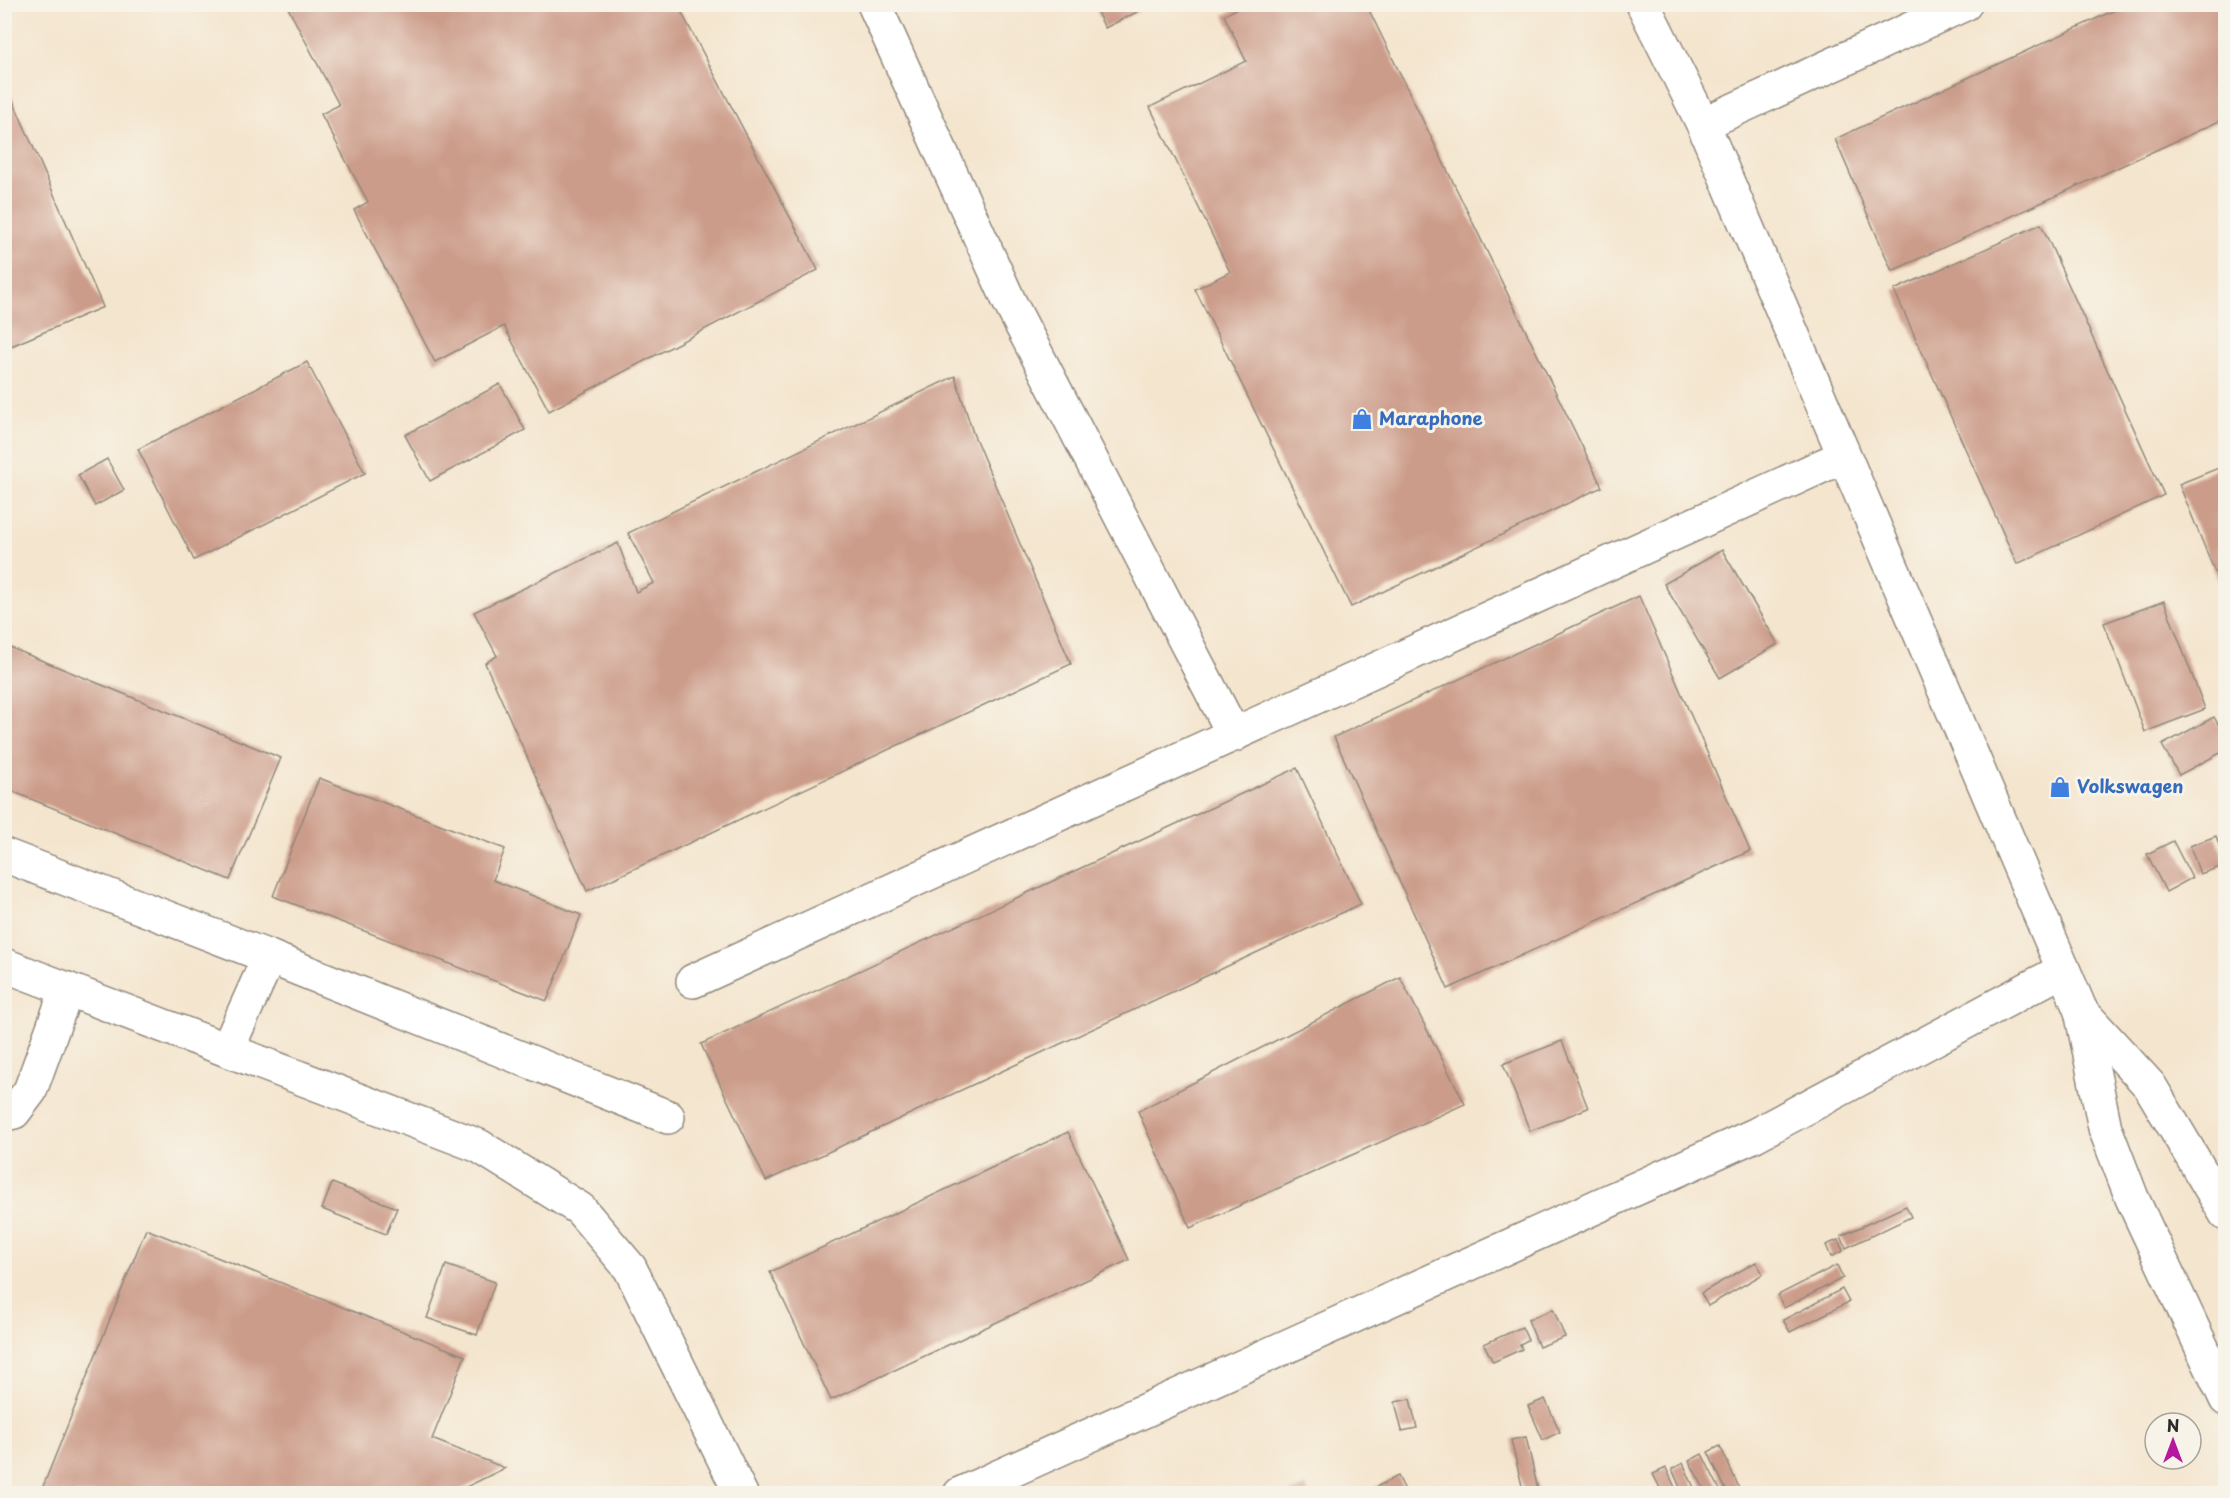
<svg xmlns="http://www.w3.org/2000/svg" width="2230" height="1498" font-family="'Playpen Sans',sans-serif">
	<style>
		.building { fill: #cc9c8a }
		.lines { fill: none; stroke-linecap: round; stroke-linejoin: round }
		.minor-casing { stroke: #90887c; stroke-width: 36 }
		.minor { stroke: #fff; stroke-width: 33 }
		.labels { text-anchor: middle; stroke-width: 6; stroke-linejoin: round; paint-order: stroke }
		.shop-label { font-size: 18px; font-weight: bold; fill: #366cbe; stroke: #f7f3e8; text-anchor: start }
	</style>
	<rect width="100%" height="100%" fill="#f7f3e8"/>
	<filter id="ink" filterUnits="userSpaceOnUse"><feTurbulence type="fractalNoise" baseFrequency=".0167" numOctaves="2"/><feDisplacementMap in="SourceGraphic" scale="12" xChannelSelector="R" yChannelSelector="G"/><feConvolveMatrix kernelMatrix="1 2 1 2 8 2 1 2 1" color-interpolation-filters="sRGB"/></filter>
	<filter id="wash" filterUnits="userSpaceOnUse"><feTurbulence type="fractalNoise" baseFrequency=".008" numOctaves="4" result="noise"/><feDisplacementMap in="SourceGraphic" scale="24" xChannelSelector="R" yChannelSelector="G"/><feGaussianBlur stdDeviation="1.35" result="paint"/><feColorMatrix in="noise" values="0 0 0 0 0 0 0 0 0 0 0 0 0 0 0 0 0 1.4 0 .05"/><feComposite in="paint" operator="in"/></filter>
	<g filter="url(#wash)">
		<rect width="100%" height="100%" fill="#f4e5ce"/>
		<g id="blocks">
			<g class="building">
				<polygon points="286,4 677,4 818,270 549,411 504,326 435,362 354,210 368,202 321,114 339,105"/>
				<polygon points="1093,4 1153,4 1105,28"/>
				<polygon points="1246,4 1366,4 1602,487 1351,607 1195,289 1230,272 1150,107 1246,61 1224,15"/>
				<polygon points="2128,4 2226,4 2226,118 1892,271 1835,139"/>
				<polygon points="4,80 103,307 4,349"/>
				<polygon points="2041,224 2164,495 2017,564 1894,290"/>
				<polygon points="307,362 365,473 194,560 138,449"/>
				<polygon points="955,376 973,433 1071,664 587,891 485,663 497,656 474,612 618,543 636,592 654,583 628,533"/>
				<polygon points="500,384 525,430 430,481 405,435"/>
				<polygon points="107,459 124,490 95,506 78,475"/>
				<polygon points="2226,465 2226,597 2225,597 2179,484"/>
				<polygon points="1722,550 1778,644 1720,678 1664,584"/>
				<polygon points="1639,596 1750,851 1448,989 1334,737"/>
				<polygon points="2164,601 2205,709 2145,732 2104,623"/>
				<polygon points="4,645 281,758 230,880 4,788"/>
				<polygon points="2214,717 2226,738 2226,750 2179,775 2162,745"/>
				<polygon points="1297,768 1361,904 766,1181 701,1044"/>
				<polygon points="319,778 505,849 493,880 581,915 547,1001 273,896"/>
				<polygon points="2216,836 2226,865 2200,874 2190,846"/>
				<polygon points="2173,841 2192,878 2166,892 2147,854"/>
				<polygon points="1400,977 1465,1104 1190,1228 1138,1111"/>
				<polygon points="1562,1041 1588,1108 1530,1131 1503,1064"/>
				<polygon points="1068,1132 1129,1260 831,1400 770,1272"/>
				<polygon points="332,1183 397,1208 386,1234 322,1209"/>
				<polygon points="1906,1206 1911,1217 1846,1248 1841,1236"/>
				<polygon points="146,1229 465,1356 432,1439 505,1468 452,1494 40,1494"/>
				<polygon points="1838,1240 1843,1251 1831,1257 1826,1245"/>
				<polygon points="1756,1262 1763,1274 1708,1306 1701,1293"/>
				<polygon points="446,1265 495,1282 477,1335 427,1318"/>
				<polygon points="1837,1265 1843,1278 1784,1308 1778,1295"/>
				<polygon points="1842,1289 1849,1302 1790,1332 1783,1320"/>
				<polygon points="1553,1309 1565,1337 1539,1347 1528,1320"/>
				<polygon points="1522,1327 1528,1340 1520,1344 1522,1349 1493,1362 1484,1344"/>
				<polygon points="1410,1399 1417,1428 1402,1431 1395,1402"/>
				<polygon points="1545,1399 1560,1432 1543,1440 1528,1406"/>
				<polygon points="1526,1437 1539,1494 1524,1494 1511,1440"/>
				<polygon points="1720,1446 1742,1494 1728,1494 1708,1452"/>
				<polygon points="1702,1454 1722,1494 1707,1494 1689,1461"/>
				<polygon points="1683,1463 1697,1494 1683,1494 1672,1469"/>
				<polygon points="1666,1468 1678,1494 1663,1494 1653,1474"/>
				<polygon points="1398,1476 1406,1492 1362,1494"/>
				<polygon points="1306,1487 1309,1494 1290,1494 1290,1493"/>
			</g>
		</g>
	</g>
	<g filter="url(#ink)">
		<use href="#blocks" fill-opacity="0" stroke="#90887c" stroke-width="1.5"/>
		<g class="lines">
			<defs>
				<g id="minor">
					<polyline points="874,4 1009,301 1234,735"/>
					<polyline points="1643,4 1703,124 2081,1011 2105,1128 2132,1198 2226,1399"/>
					<polyline points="1703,124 1965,4"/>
					<polyline points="4,855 269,957"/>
					<polyline points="4,965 479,1146 580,1209 630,1268 741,1494"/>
					<polyline points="693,981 1844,456"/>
					<polyline points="2081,1011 2150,1086 2226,1214"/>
					<polyline points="227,1050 269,957 668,1117"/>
					<polyline points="4,1114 14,1112 30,1091 67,989"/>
					<polyline points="960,1494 1755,1135 2063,970"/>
				</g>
			</defs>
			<use href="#minor" class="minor-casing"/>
			<use href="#minor" class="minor"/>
		</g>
	</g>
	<defs>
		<symbol id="shop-bare" viewBox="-9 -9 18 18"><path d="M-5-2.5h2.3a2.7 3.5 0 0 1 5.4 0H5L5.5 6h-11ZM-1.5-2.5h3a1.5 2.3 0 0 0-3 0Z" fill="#3f7fe0" stroke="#f7f3e8" stroke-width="2.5" paint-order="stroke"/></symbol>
	</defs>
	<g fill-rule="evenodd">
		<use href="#shop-bare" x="1347" y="404" width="30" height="30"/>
		<use href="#shop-bare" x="2045" y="772" width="30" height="30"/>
	</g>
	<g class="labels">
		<g class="shop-label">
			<text x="1379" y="425">Maraphone</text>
			<text x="2077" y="793">Volkswagen</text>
		</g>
	</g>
	<rect width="2230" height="1498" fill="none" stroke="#f7f3e8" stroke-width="24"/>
	<g transform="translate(2173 1441)"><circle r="28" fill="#f7f3e8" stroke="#a5a39c" stroke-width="1.5"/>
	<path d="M0-4.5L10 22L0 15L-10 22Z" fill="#b5179e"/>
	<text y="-9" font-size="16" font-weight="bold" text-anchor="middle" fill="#2b2b2b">N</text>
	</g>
</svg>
